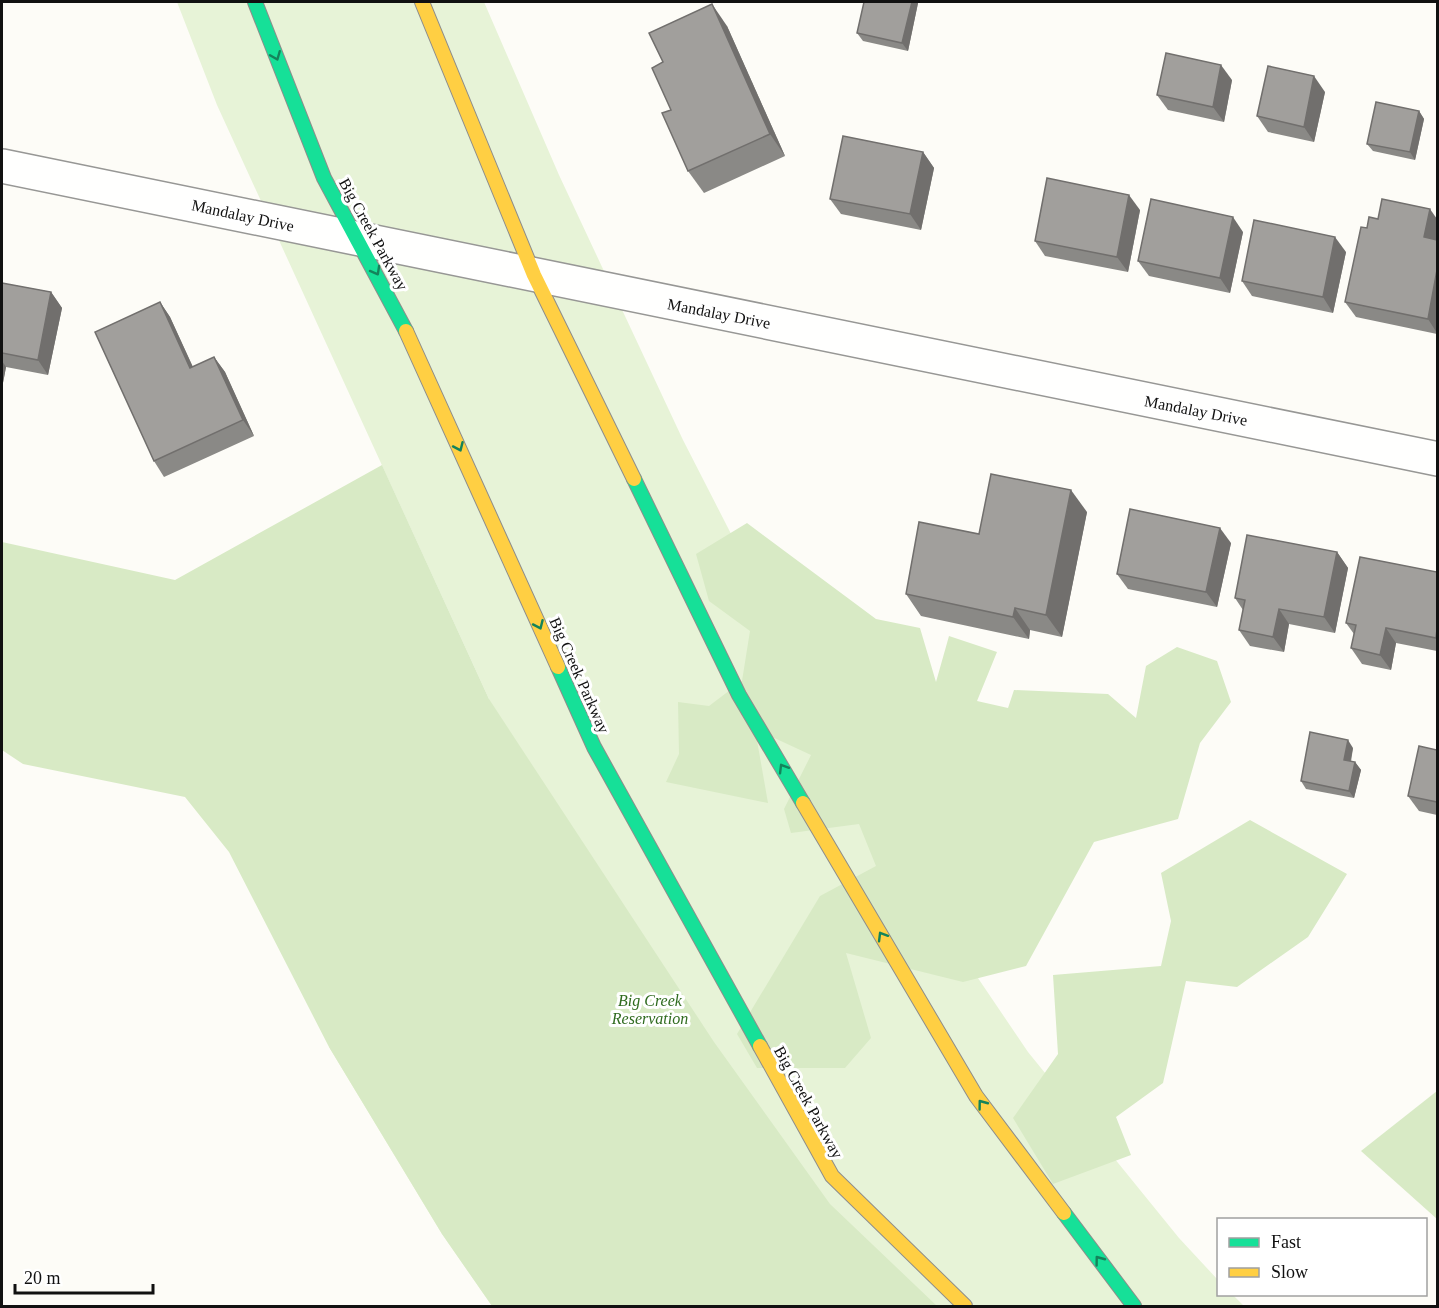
<svg xmlns="http://www.w3.org/2000/svg" width="1439" height="1308" font-family="'Times New Roman',serif">
	<style>
		.green { fill: #e7f3d7 }
		.forest { fill: #d8eac5 }
		.lines { fill: none; stroke-linecap: round; stroke-linejoin: round }
		.street-casing { stroke: #979795; stroke-width: 36 }
		.fast-casing { stroke: #8e8d8b; stroke-width: 16 }
		.slow-casing { stroke: #8e8d8b; stroke-width: 16 }
		.street { stroke: #fffffe; stroke-width: 33 }
		.fast { stroke: #16e098; stroke-width: 14 }
		.slow { stroke: #ffcf43; stroke-width: 14 }
		.wall { fill: #8a8986 }
		.shaded-wall { fill: #716f6d }
		.building { fill: #a19f9c; stroke: #716f6d; stroke-width: 1.5 }
		.oneway { stroke: #14835b }
		.labels { text-anchor: middle; stroke-width: 6; stroke-linejoin: round; paint-order: stroke }
		.street-label { font-size: 16px; fill: #111; stroke: #fff }
		.park-label { font-size: 16px; font-style: italic; fill: #2f6b1f; stroke: #fff }
	</style>
	<rect width="100%" height="100%" fill="#fdfcf7"/>
	<polygon class="green" points="177,2 484,2 559,175 683,440 857,780 938,919 1028,1052 1179,1238 1218,1280 1218,1294 1233,1295 1244,1306 492,1306 442,1234 329,1047 489,699 217,105"/>
	<g class="forest">
		<polygon points="382,465 489,699 714,1042 830,1204 937,1306 492,1306 442,1234 329,1047 229,852 185,797 23,764 2,750 2,542 175,580"/>
		<polygon points="747,523 876,619 920,628 936,682 949,636 997,652 977,701 1008,708 1014,690 1108,694 1136,718 1146,666 1177,647 1217,661 1231,702 1200,743 1178,819 1094,842 1026,966 963,982 846,953 871,1038 845,1068 757,1068 737,1034 820,896 876,866 859,824 791,833 784,809 811,755 755,729 768,803 666,782 679,754 678,702 709,706 742,681 750,631 709,601 696,554"/>
		<polygon points="1250,820 1347,874 1308,937 1237,987 1186,981 1163,1083 1116,1117 1131,1155 1053,1184 1013,1118 1058,1054 1053,975 1161,966 1171,921 1161,873"/>
		<polygon points="1437,1091 1437,1219 1361,1151"/>
	</g>
	<g class="lines">
		<defs>
			<polyline id="street" points="2,166 1438,459"/>
			<g id="fast">
				<polyline points="255,2 324,178 406,331"/>
				<polyline points="634,479 739,695 803,803"/>
				<polyline points="558,667 594,747 760,1046"/>
				<polyline points="1064,1213 1134,1306"/>
			</g>
			<g id="slow">
				<polyline points="422,2 534,275 634,479"/>
				<polyline points="406,331 558,667"/>
				<polyline points="803,803 976,1096 1064,1213"/>
				<polyline points="760,1046 832,1176 965,1306"/>
			</g>
		</defs>
		<use href="#street" class="street-casing"/>
		<use href="#fast" class="fast-casing"/>
		<use href="#slow" class="slow-casing"/>
		<use href="#street" class="street"/>
		<use href="#fast" class="fast"/>
		<use href="#slow" class="slow"/>
	</g>
	<g class="wall">
		<polygon points="864,2 917,2 918,3 908,51 863,41 857,33"/>
		<polygon points="727,26 785,156 704,193 688,171 671,110 663,62"/>
		<polygon points="1232,80 1224,122 1168,110 1157,95"/>
		<polygon points="1325,92 1314,142 1268,132 1257,116"/>
		<polygon points="1419,111 1424,119 1415,160 1373,151 1367,144"/>
		<polygon points="923,152 934,168 921,230 841,214 830,199"/>
		<polygon points="1140,210 1128,272 1045,256 1035,241"/>
		<polygon points="1437,219 1437,334 1356,317 1345,302 1367,228"/>
		<polygon points="1243,232 1230,293 1149,276 1138,261"/>
		<polygon points="1346,252 1333,313 1252,296 1242,281"/>
		<polygon points="2,283 51,292 62,308 48,375 6,367 2,388"/>
		<polygon points="160,302 170,317 193,367 214,357 225,372 254,436 164,477 154,461"/>
		<polygon points="1087,512 1062,637 1030,630 1029,639 921,616 906,594 979,534"/>
		<polygon points="1231,543 1217,607 1128,589 1117,574"/>
		<polygon points="1337,552 1348,568 1335,633 1289,624 1284,652 1250,646 1239,630 1243,610 1235,598"/>
		<polygon points="1437,572 1437,651 1396,643 1391,670 1362,664 1351,648 1354,634 1346,623"/>
		<polygon points="1353,748 1351,762 1355,762 1361,770 1354,798 1306,789 1301,781"/>
		<polygon points="1437,750 1437,815 1419,811 1408,796"/>
	</g>
	<g class="shaded-wall">
		<polygon points="912,2 917,2 918,3 908,51 902,43"/>
		<polygon points="712,4 727,26 785,156 770,134"/>
		<polygon points="1221,65 1232,80 1224,122 1213,107"/>
		<polygon points="1314,76 1325,92 1314,142 1304,127"/>
		<polygon points="1419,111 1424,119 1415,160 1410,152"/>
		<polygon points="923,152 934,168 921,230 910,214"/>
		<polygon points="1129,195 1140,210 1128,272 1117,257"/>
		<polygon points="1430,209 1437,219 1437,240 1424,237"/>
		<polygon points="1233,217 1243,232 1230,293 1220,278"/>
		<polygon points="1335,237 1346,252 1333,313 1323,297"/>
		<polygon points="1437,270 1437,333 1428,319"/>
		<polygon points="51,292 62,308 48,375 38,360"/>
		<polygon points="160,302 170,317 200,383 190,368"/>
		<polygon points="214,357 225,372 254,436 243,420"/>
		<polygon points="2,361 6,367 2,388"/>
		<polygon points="1071,490 1087,512 1062,637 1046,615"/>
		<polygon points="1220,528 1231,543 1217,607 1206,592"/>
		<polygon points="1337,552 1348,568 1335,633 1324,617"/>
		<polygon points="1015,608 1030,630 1029,639 1013,617"/>
		<polygon points="1279,609 1289,624 1284,652 1273,637"/>
		<polygon points="1386,628 1396,643 1391,670 1380,655"/>
		<polygon points="1348,740 1353,748 1349,768 1344,760"/>
		<polygon points="1355,762 1361,770 1354,798 1349,791"/>
	</g>
	<g class="building">
		<polygon points="864,2 912,2 902,43 857,33"/>
		<polygon points="712,4 770,134 688,171 662,113 671,110 652,68 663,62 649,33"/>
		<polygon points="1166,53 1221,65 1213,107 1157,95"/>
		<polygon points="1268,66 1314,76 1304,127 1257,116"/>
		<polygon points="1376,102 1419,111 1410,152 1367,144"/>
		<polygon points="843,136 923,152 910,214 830,199"/>
		<polygon points="1047,178 1129,195 1117,257 1035,241"/>
		<polygon points="1151,199 1233,217 1220,278 1138,261"/>
		<polygon points="1382,199 1430,209 1424,237 1437,240 1437,270 1428,319 1345,302 1361,227 1367,228 1369,217 1378,219"/>
		<polygon points="1254,220 1335,237 1323,297 1242,281"/>
		<polygon points="2,283 51,292 38,360 2,353"/>
		<polygon points="160,302 190,368 214,357 243,420 154,461 95,332"/>
		<polygon points="991,474 1071,490 1046,615 1015,608 1013,617 906,594 919,522 979,534"/>
		<polygon points="1130,509 1220,528 1206,592 1117,574"/>
		<polygon points="1247,535 1337,552 1324,617 1279,609 1273,637 1239,630 1245,600 1235,598"/>
		<polygon points="1360,557 1437,572 1437,629 1436,638 1386,628 1380,655 1351,648 1356,625 1346,623"/>
		<polygon points="1310,732 1348,740 1344,760 1355,762 1349,791 1301,781"/>
		<polygon points="1419,746 1437,750 1437,802 1408,796"/>
	</g>
	<defs><path id="oneway-chevron" d="M-2-3.5L2.5 0L-2 3.5" fill="none" stroke-width="1.6" stroke-linecap="round" stroke-linejoin="round" transform="scale(1.5)"/></defs>
	<g class="oneway">
		<use href="#oneway-chevron" transform="translate(276 56) rotate(68)"/>
		<use href="#oneway-chevron" transform="translate(376 271) rotate(61)"/>
		<use href="#oneway-chevron" transform="translate(459 447) rotate(66)"/>
		<use href="#oneway-chevron" transform="translate(539 625) rotate(66)"/>
		<use href="#oneway-chevron" transform="translate(783 768) rotate(-121)"/>
		<use href="#oneway-chevron" transform="translate(882 936) rotate(-121)"/>
		<use href="#oneway-chevron" transform="translate(982 1104) rotate(-127)"/>
		<use href="#oneway-chevron" transform="translate(1099 1260) rotate(-127)"/>
	</g>
	<g class="labels">
		<g class="street-label">
			<text transform="translate(243 215) rotate(12)" y="6">Mandalay Drive</text>
			<text transform="translate(374 234) rotate(61)" y="6">Big Creek Parkway</text>
			<text transform="translate(719 313) rotate(11)" y="6">Mandalay Drive</text>
			<text transform="translate(1196 410) rotate(11)" y="6">Mandalay Drive</text>
			<text transform="translate(580 675) rotate(66)" y="6">Big Creek Parkway</text>
			<text transform="translate(809 1102) rotate(61)" y="6">Big Creek Parkway</text>
		</g>
		<g class="park-label">
			<text x="650" y="1006">Big Creek<tspan x="650" dy="18">Reservation</tspan></text>
		</g>
	</g>
	<rect width="1439" height="1308" fill="none" stroke="#111111" stroke-width="6"/>
	<rect x="1217" y="1218" width="210" height="78" fill="#ffffff" stroke="#a0a0a0" stroke-width="1.5"/>
	<rect x="1229" y="1238" width="30" height="9" fill="#16e098" stroke="#a0a0a0" stroke-width="1.5"/>
	<text x="1271" y="1248" font-size="18" fill="#111111">Fast</text>
	<rect x="1229" y="1268" width="30" height="9" fill="#ffcf43" stroke="#a0a0a0" stroke-width="1.5"/>
	<text x="1271" y="1278" font-size="18" fill="#111111">Slow</text>
	<path d="M15 1284v9h138v-9" fill="none" stroke="#111111" stroke-width="3"/>
	<text x="24" y="1284" font-size="18" fill="#111111" stroke="#ffffff" stroke-width="4.5" paint-order="stroke">20 m</text>
</svg>
